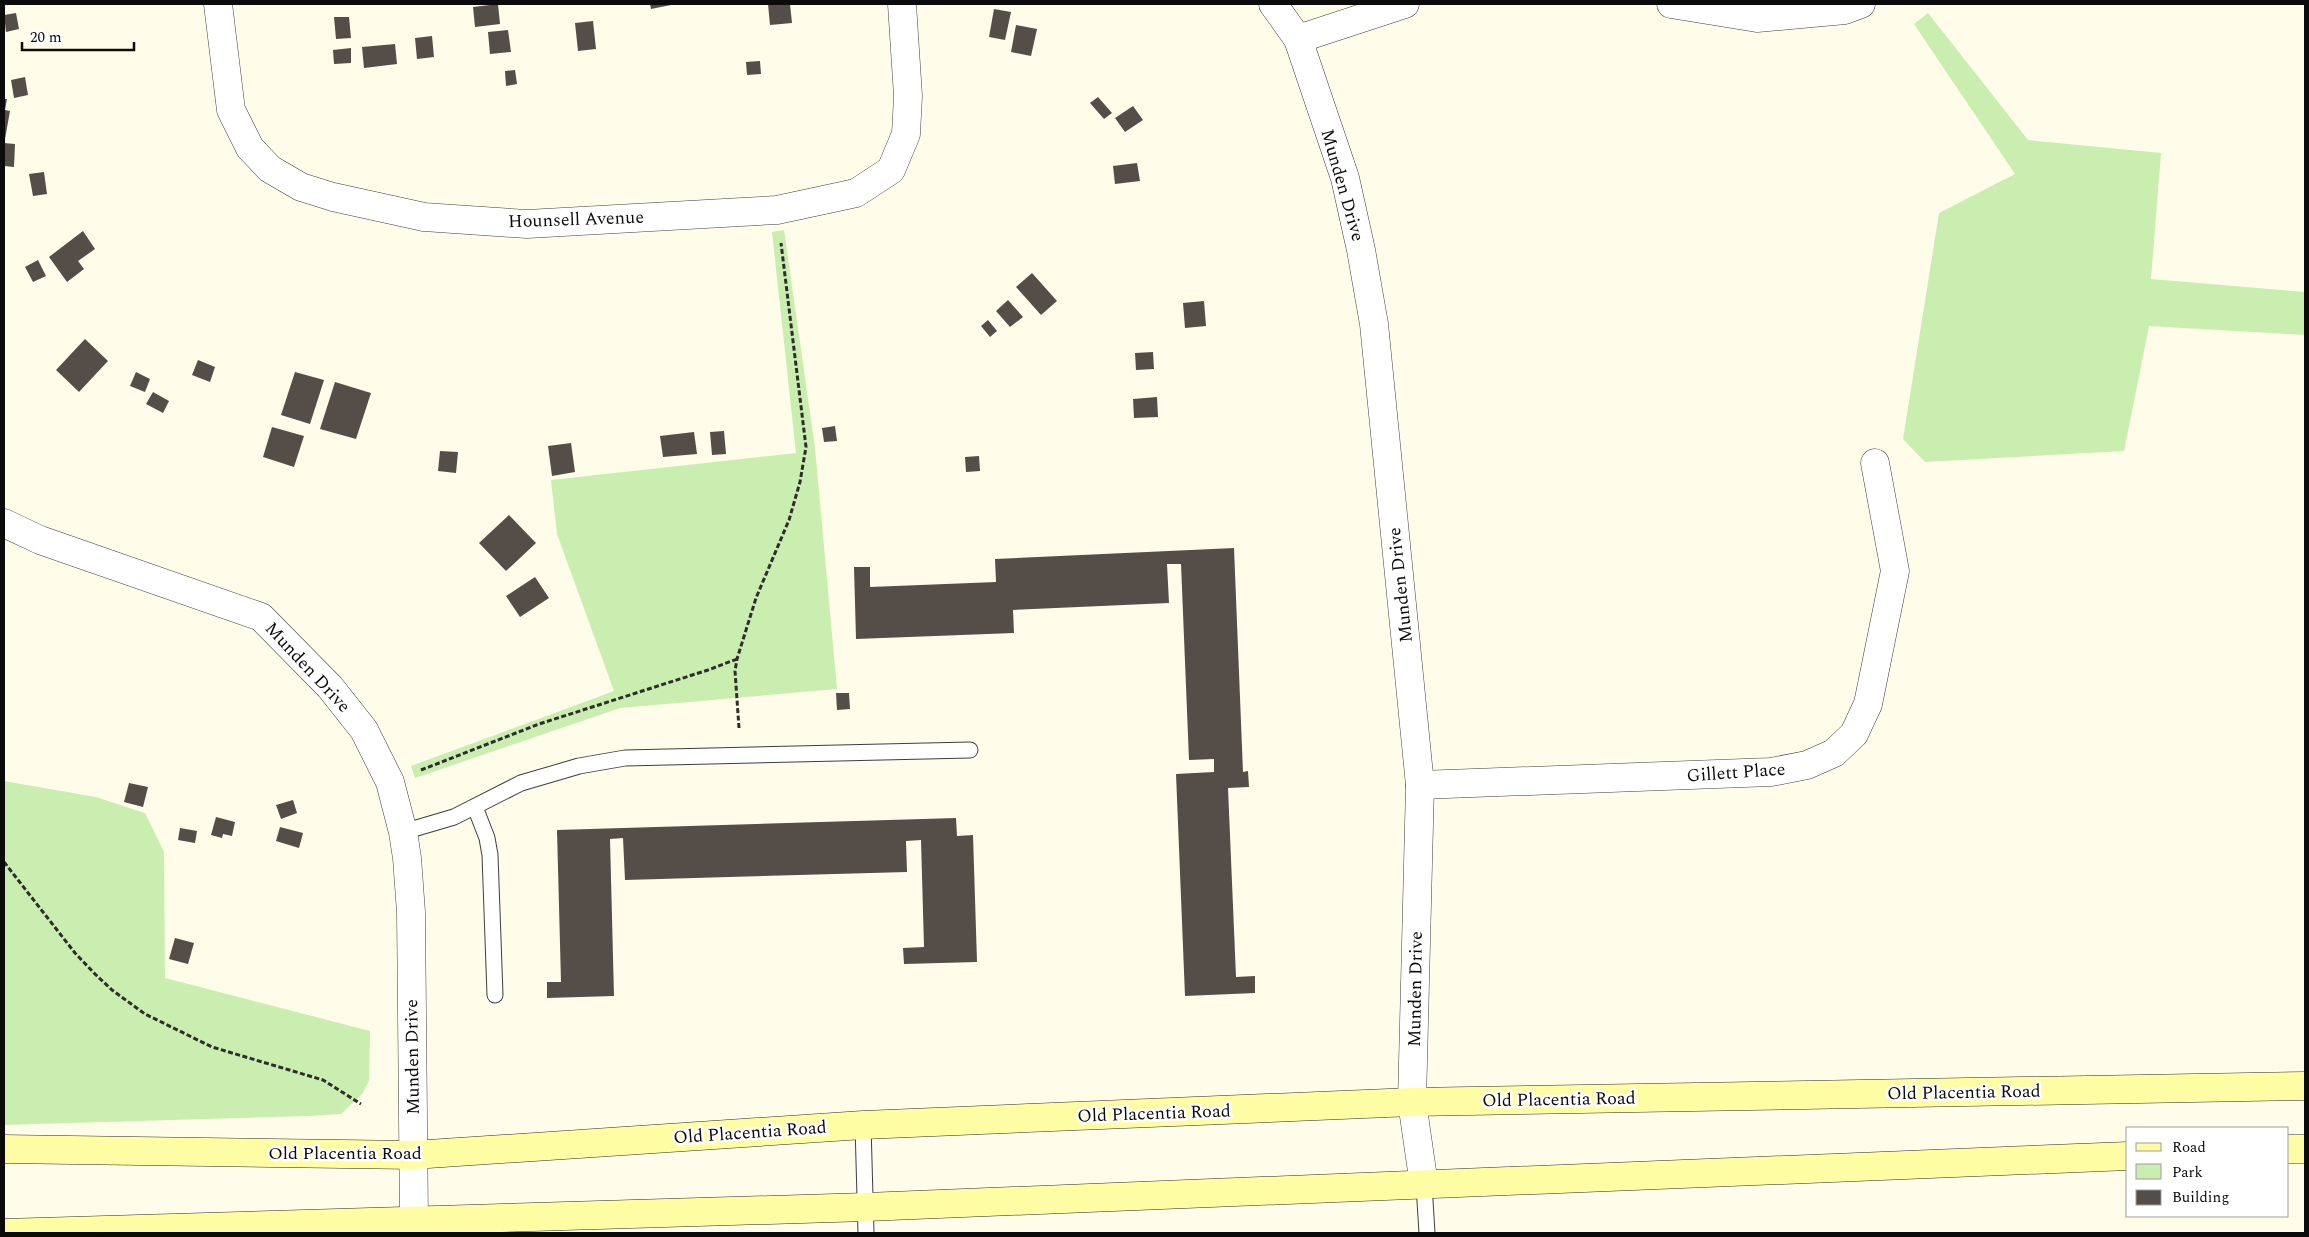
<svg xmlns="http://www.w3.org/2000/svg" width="2309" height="1237" font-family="Spectral,serif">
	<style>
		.green { fill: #caedb0 }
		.building { fill: #554d47 }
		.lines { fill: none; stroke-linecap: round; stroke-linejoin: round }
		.lane-casing { stroke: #3e3e3e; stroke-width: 17 }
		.street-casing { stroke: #3e3e3e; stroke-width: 29 }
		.secondary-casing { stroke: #2d2d2d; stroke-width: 29 }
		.path { stroke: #2d2d2d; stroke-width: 3; stroke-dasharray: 5 2.5; stroke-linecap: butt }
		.lane { stroke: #fff; stroke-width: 15 }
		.street { stroke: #fff; stroke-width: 28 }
		.secondary { stroke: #fffda4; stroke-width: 28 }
		.labels { text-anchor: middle; stroke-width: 5; stroke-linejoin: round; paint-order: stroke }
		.street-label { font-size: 18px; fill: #0b0b0b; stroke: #fff }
	</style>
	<rect width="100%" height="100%" fill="#fffde9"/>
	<g class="green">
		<polygon points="1928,13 2028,140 2161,153 2151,279 2305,292 2305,335 2149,326 2124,451 1925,462 1903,439 1939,213 2015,174 1914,24"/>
		<polygon points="784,230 815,448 837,689 620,708 415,778 411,766 614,691 557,534 551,480 796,453 772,232"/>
		<polygon points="4,781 96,797 145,813 164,852 165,978 370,1031 369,1081 362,1094 341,1114 309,1116 4,1125"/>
	</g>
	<g class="building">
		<polygon points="498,4 500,24 475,27 473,7"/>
		<polygon points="650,4 671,4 671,5 651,9"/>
		<polygon points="768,4 790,4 792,23 770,25"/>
		<polygon points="994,9 1011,12 1005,40 989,37"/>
		<polygon points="16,13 19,29 6,32 4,15"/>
		<polygon points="334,17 349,17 351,38 336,39"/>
		<polygon points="593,21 596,49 578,51 575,23"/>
		<polygon points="1016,25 1037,29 1031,56 1011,52"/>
		<polygon points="508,30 511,52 490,54 488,32"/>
		<polygon points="432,36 434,57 417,59 415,38"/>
		<polygon points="395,44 397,64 364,68 362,47"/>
		<polygon points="351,48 351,63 334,64 333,50"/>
		<polygon points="760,61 761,74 747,75 746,62"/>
		<polygon points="515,70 517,84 506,86 505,71"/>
		<polygon points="25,77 28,95 14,98 11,80"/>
		<polygon points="1098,97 1112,113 1104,119 1090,103"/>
		<polygon points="4,99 7,99 5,110 10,111 5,139"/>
		<polygon points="1133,106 1143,120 1125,132 1115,118"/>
		<polygon points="4,143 15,144 14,167 4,166"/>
		<polygon points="1137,163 1140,181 1115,184 1113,166"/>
		<polygon points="44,172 47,194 33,196 29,174"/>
		<polygon points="83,231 95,249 78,261 84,269 67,282 49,257"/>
		<polygon points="38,260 46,276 33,282 25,267"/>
		<polygon points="1032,273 1057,301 1041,315 1016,287"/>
		<polygon points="1008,300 1023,317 1010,327 996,311"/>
		<polygon points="1204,301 1206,326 1185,328 1183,303"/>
		<polygon points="988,320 997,331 990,337 981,326"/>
		<polygon points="85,339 108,361 79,392 56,370"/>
		<polygon points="1153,352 1154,369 1136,370 1135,353"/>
		<polygon points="198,360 215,367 210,382 192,375"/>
		<polygon points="136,372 150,379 145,392 130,386"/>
		<polygon points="295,372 324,380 310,424 281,415"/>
		<polygon points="335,382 371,393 356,439 320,429"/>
		<polygon points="153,392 169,401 163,413 146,404"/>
		<polygon points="1157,397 1158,417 1134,418 1133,399"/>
		<polygon points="835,426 837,441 824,442 822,428"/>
		<polygon points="272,427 304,436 294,467 263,457"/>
		<polygon points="724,431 726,454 712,455 710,432"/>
		<polygon points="694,432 697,454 663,457 660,436"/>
		<polygon points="571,443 575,472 552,476 548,446"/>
		<polygon points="440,451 458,452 456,473 438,471"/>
		<polygon points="979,456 980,471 966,472 965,457"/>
		<polygon points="509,515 536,543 506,571 479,543"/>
		<polygon points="1234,548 1243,772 1248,771 1249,787 1228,788 1236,977 1255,976 1255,993 1185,996 1176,774 1214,772 1214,759 1189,760 1181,564 1167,564 1169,603 1013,610 1014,633 856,639 854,567 870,567 870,587 996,582 995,559"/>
		<polygon points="535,577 549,598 520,617 506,596"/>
		<polygon points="836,693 849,693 850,709 837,710"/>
		<polygon points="129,783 148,787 143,807 124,802"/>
		<polygon points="293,800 297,813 281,819 276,805"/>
		<polygon points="216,817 235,822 232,836 223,834 222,838 211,835"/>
		<polygon points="956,818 957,836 973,835 977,962 904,964 903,948 924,947 921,840 906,841 907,872 625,880 623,838 610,839 614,996 547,998 547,982 561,982 557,830"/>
		<polygon points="280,827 303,833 299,848 276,841"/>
		<polygon points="180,828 197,831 195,843 178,840"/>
		<polygon points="175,938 194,943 188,964 169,959"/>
	</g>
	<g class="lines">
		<defs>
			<g id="lane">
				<polyline points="475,807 487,838 490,855 495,995"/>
				<polyline points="403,832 454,817 521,783 579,766 625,758 970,750"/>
				<polyline points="863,1125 866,1233"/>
				<polyline points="1424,1185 1427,1233"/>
			</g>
			<g id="street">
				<polyline points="218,4 231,110 250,148 270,169 301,187 333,197 424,217 527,224 777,210 856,193 891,170 906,134 908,96 902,4"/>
				<polyline points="1273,4 1298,39 1345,178 1361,250 1374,324 1420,785 1412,1102 1424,1185"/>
				<polyline points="1671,4 1757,18 1845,10 1861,4"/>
				<polyline points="1298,39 1405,4"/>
				<polyline points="4,523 40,540 261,617 330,687 364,730 390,782 403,832 407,858 411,912 414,1220"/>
				<polyline points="1420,785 1771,772 1807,765 1834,753 1854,734 1868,704 1895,571 1875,463"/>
			</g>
			<g id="secondary">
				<polyline points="4,1149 413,1155 863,1125 1412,1102 2305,1086"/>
				<polyline points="2288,1149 2305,1149"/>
				<polyline points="4,1233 866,1207 2128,1156"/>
			</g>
		</defs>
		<use href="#lane" class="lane-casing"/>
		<use href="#street" class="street-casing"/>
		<use href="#secondary" class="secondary-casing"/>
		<g class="path">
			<polyline points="739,728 735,671 737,659 756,598 789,520 800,482 806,447 781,243"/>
			<polyline points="421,770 539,724 708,670 737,659"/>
			<polyline points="4,862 75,953 95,974 112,990 145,1014 212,1047 323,1080 361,1104"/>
		</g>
		<use href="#lane" class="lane"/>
		<use href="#street" class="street"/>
		<use href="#secondary" class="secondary"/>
	</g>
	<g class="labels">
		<g class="street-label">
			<text transform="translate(1343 185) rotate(74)" y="6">Munden Drive</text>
			<text transform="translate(576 219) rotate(-2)" y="6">Hounsell Avenue</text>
			<text transform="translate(1400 585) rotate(-96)" y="6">Munden Drive</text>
			<text transform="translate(308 667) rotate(47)" y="6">Munden Drive</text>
			<text transform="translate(1736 772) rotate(-4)" y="6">Gillett Place</text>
			<text transform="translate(1415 989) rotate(-89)" y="6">Munden Drive</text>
			<text transform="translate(412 1057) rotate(-91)" y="6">Munden Drive</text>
			<text transform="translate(1964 1092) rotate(-1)" y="6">Old Placentia Road</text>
			<text transform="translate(1559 1099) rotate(-1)" y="6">Old Placentia Road</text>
			<text transform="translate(1154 1113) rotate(-2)" y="6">Old Placentia Road</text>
			<text transform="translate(750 1132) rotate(-4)" y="6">Old Placentia Road</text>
			<text x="345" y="1159">Old Placentia Road</text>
		</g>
	</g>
	<rect width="2309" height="1237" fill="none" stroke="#0b0b0b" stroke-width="10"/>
	<rect x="2126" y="1127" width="162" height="90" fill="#ffffff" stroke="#9d9d9d"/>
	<rect x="2136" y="1143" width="25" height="8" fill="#fffda4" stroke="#9d9d9d"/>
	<text x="2172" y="1152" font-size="15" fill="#0b0b0b">Road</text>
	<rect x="2136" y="1164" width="25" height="15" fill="#caedb0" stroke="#9d9d9d"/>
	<text x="2172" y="1177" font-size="15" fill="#0b0b0b">Park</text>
	<rect x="2136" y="1190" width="25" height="15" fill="#554d47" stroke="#9d9d9d"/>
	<text x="2172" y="1202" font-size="15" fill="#0b0b0b">Building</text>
	<path d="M22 42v8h112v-8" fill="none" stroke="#0b0b0b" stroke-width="2.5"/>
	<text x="30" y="42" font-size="15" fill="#0b0b0b" stroke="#ffffff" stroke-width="4" paint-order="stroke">20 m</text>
</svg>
